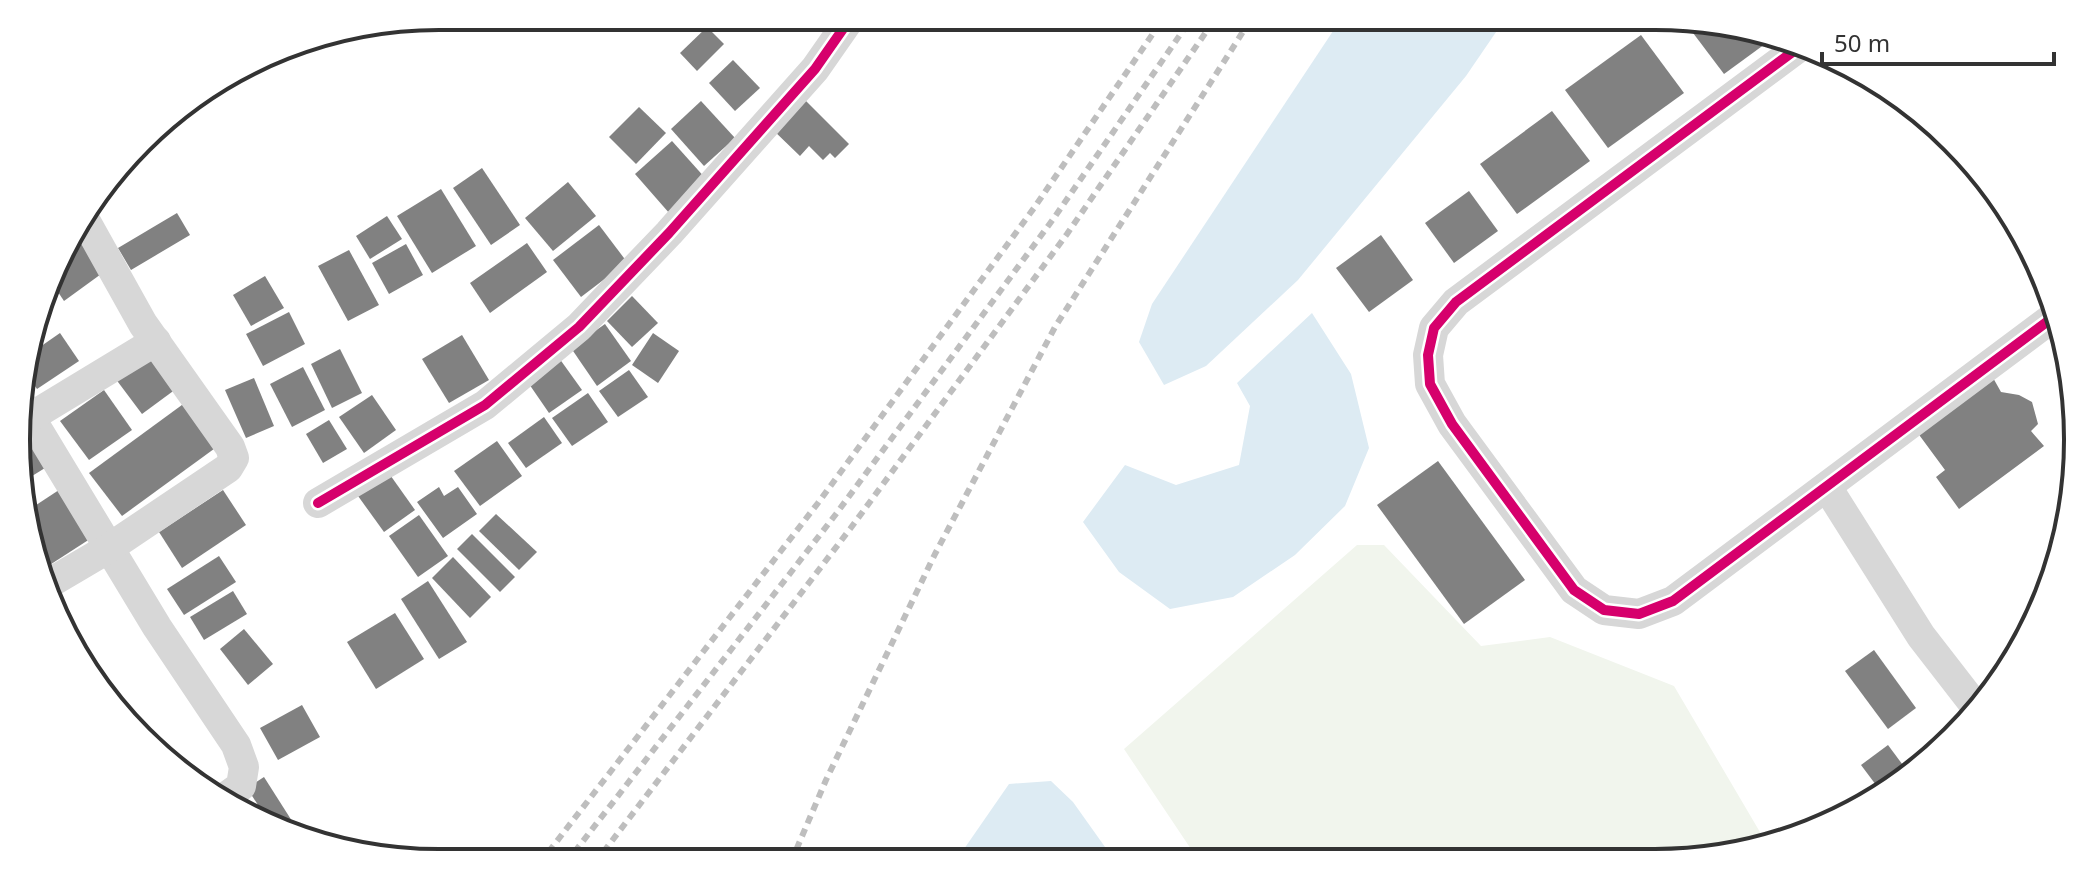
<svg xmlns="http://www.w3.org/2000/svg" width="2094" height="879" font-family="'Noto Sans',sans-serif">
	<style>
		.green { fill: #f1f5ed }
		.water { fill: #ddebf3 }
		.building { fill: #818181 }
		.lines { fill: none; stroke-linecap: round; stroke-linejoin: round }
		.minor { stroke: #d7d7d7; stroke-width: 30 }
		.rail { stroke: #bebebe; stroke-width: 6; stroke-dasharray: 8 6; stroke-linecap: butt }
		.cycleway-casing { stroke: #fff; stroke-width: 15 }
		.cycleway { stroke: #d6006c; stroke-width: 10 }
		.rim { fill: none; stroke: #333; stroke-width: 4 }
	</style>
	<rect width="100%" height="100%" fill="#fff"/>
	<polygon class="green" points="1357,545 1384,545 1481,646 1550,637 1674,686 1767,844 1710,859 1199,861 1124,749"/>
	<g class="water">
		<polygon points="1343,16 1507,16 1466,76 1298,280 1206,366 1164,385 1139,342 1152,304"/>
		<polygon points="1312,313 1351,374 1369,448 1345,506 1295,555 1233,597 1170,609 1119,572 1083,522 1125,465 1176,485 1239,465 1250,406 1237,383"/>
		<polygon points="1051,781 1073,802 1115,861 955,862 1009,784"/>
	</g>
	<g class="building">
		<polygon points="1684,21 1734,29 1776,36 1724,74"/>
		<polygon points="707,27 724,44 697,71 680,53"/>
		<polygon points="1641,35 1684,93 1608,148 1565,90"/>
		<polygon points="733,60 760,88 735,111 709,83"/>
		<polygon points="802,97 849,144 835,158 830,153 823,160 809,146 800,156 771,128"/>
		<polygon points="701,101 735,138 704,166 671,129"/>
		<polygon points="639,107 666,133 636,164 609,137"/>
		<polygon points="1552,111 1590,161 1517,214 1480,164"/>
		<polygon points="672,141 707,180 670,214 635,174"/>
		<polygon points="482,168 520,225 491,245 453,188"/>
		<polygon points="568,182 596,216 553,251 525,218"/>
		<polygon points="441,189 476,246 432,273 397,216"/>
		<polygon points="1469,191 1498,231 1454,263 1425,223"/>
		<polygon points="177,213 190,235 131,270 118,248"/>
		<polygon points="387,216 402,239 370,259 356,236"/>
		<polygon points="599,225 627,262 581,297 553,260"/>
		<polygon points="73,228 108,269 64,301 52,283"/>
		<polygon points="1381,235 1413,280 1369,312 1336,268"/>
		<polygon points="527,243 547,272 490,313 470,283"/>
		<polygon points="406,244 423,275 389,294 372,263"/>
		<polygon points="349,250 379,305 348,321 318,266"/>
		<polygon points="265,276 284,308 251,326 233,295"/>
		<polygon points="632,296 658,323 632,347 607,321"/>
		<polygon points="289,312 305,344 263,366 246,334"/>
		<polygon points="605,324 631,361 597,386 571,348"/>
		<polygon points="60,333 79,361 37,389 24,370 24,358"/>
		<polygon points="653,333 679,351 658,383 632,365"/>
		<polygon points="462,335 489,380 449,403 422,359"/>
		<polygon points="151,345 180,386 142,414 112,374"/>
		<polygon points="340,349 362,393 332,408 311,364"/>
		<polygon points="559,358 582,390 549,413 527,381"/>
		<polygon points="303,367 325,410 292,427 270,384"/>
		<polygon points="629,370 648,397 618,417 599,391"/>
		<polygon points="1992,376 2001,392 2019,395 2032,402 2038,424 2031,431 2044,446 1959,509 1936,477 1945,470 1917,432"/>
		<polygon points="254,378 274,426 246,438 225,390"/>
		<polygon points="104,390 132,430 89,460 60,421"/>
		<polygon points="588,393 608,422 572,446 552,418"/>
		<polygon points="372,395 396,430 364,453 339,417"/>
		<polygon points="186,402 218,446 122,516 89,473"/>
		<polygon points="544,417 562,443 526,468 508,443"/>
		<polygon points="329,420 347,449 323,463 306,434"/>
		<polygon points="24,435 45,468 24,481"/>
		<polygon points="497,441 522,476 480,506 454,471"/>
		<polygon points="1438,461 1525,580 1464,624 1377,505"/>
		<polygon points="388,472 415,510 384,532 353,489"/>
		<polygon points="439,487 444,496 458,487 477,514 443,538 417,502"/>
		<polygon points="62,488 93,537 45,568 36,555 24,522 24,513"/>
		<polygon points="223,490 246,525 182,568 159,532"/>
		<polygon points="496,514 537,552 519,570 479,531"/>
		<polygon points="419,515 448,556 418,577 389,536"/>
		<polygon points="472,534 515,577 500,592 457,549"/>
		<polygon points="219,556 236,582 184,615 167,589"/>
		<polygon points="453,557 491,597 470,618 432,578"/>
		<polygon points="428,581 467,642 439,659 401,599"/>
		<polygon points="233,591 247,614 204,640 190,617"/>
		<polygon points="395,613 424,659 376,689 347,642"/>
		<polygon points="244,629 273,664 248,685 220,649"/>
		<polygon points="1874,650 1916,708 1888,729 1845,671"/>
		<polygon points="302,705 320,737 278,760 260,728"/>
		<polygon points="1888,745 1911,776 1882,793 1861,765"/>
		<polygon points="264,777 299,832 294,835 267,819 247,788"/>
	</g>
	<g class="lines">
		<g class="minor">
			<polyline points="1802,45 1456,302 1434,328 1428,355 1430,384 1452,424 1574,590 1604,610 1639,614 1673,601 2052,318"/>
			<polyline points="24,407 157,627 236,745 244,767 241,786 227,796"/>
			<polyline points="24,421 156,341"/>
			<polyline points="1827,487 1921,636 1976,707"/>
			<polyline points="318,503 485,405 579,327 669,233 815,69 852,16"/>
			<polyline points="48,584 109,548 228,468 234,458 230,447 143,324 85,220 81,218"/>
		</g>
		<g class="rail">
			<polyline points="791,862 826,780 935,554 1055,327 1253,16"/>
			<polyline points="540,863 818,503 1034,208 1165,16"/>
			<polyline points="566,863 836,514 1054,218 1193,16"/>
			<polyline points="595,863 850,529 1067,234 1217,16"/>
		</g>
		<defs>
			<g id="cycleway">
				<polyline points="1802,45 1456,302 1434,328 1428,355 1430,384 1452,424 1574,590 1604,610 1639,614 1673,601 2052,318"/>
				<polyline points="318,503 485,405 579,327 669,233 815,69 852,16"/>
			</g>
		</defs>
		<use href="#cycleway" class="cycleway-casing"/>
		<use href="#cycleway" class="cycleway"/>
	</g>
	<path d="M0 0H2094V879H0ZM439 30H1655A409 409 0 0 1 2064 439V440A409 409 0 0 1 1655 849H439A409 409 0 0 1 30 440V439A409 409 0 0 1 439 30Z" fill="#fff" fill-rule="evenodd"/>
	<path class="rim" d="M439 30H1655A409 409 0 0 1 2064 439V440A409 409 0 0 1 1655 849H439A409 409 0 0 1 30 440V439A409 409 0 0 1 439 30Z"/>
	<path d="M1822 52v12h232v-12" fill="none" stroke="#333333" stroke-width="4"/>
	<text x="1834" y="52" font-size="24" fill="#333333" stroke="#ffffff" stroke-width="6" paint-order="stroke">50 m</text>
</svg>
